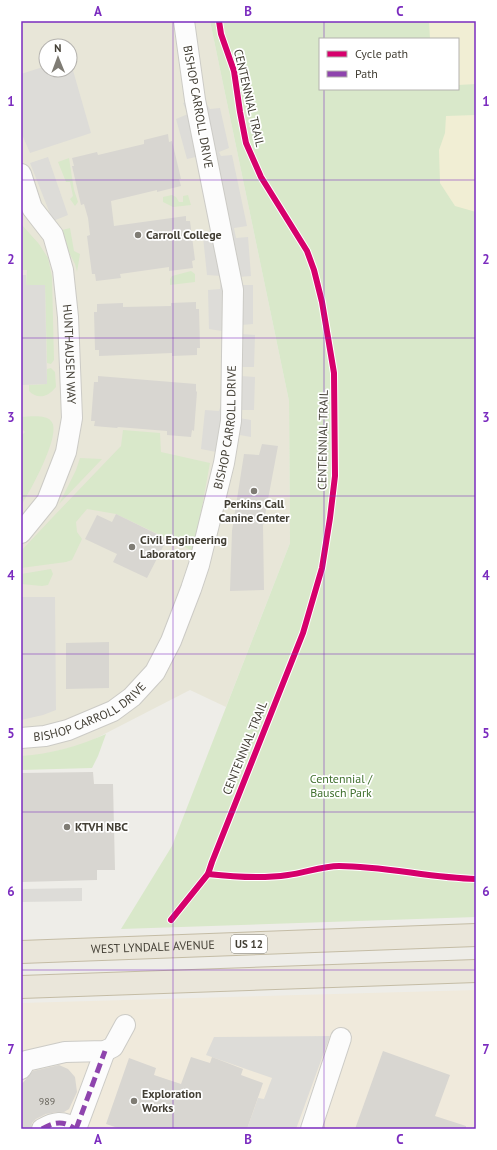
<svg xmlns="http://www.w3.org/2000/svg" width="497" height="1150" font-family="'PT Sans',sans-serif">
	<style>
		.commercial { fill: #f0eadc }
		.education { fill: #e8e6d8; fill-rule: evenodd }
		.green { fill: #d9e8ca; fill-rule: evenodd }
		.sand { fill: #f1eed4 }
		.parking { fill: #dddcd8 }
		.building { fill: #d8d6d1 }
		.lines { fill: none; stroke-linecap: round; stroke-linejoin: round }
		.minor-casing { stroke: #cccbc6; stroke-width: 22 }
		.highway-casing { stroke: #c4bca5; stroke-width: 24 }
		.minor { stroke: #fcfcfc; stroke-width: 20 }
		.highway { stroke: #eae6da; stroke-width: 22 }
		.quiet { stroke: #8e44ad; stroke-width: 5; stroke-dasharray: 10 5; stroke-linecap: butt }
		.cycleway-casing { stroke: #fff; stroke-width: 8 }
		.cycleway { stroke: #d6006c; stroke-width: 6 }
		.grid { fill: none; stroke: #7b2cbf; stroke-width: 1; stroke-opacity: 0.55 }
		.poi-dot { fill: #7f7c74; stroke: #fff; stroke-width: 1.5 }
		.labels { text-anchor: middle; stroke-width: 3.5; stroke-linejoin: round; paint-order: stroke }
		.number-label { font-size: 10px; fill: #69665d }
		.shield { fill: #fff; stroke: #7b7972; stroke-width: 1 }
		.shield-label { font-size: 11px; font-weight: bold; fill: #433f35 }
		.street-label { font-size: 12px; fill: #433f35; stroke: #fff }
		.poi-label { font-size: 12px; font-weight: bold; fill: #433f35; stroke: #fff; text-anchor: start }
		.park-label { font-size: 12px; fill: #40702e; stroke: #fff }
		.neatline { fill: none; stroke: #7b2cbf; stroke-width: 1.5 }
		.grid-label { font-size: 13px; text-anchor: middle; font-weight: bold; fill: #7b2cbf }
	</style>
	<rect width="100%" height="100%" fill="#eeede8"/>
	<polygon class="commercial" points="476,990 476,1129 318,1129 352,1034 333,1031 298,1129 21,1129 21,1003"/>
	<path class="education" d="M21 21H210L289 401 290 543 226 707 190 690 85 744 40 755 21 757ZM46 46H70V70H46Z"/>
	<g class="green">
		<path d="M210 21H476V917L121 929 172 846 290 543 289 401ZM320 39H458V89H320Z"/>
		<polygon points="69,158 74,190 78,202 75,206 70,199 73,196 70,182 66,182 58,162"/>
		<polygon points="172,195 176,197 179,202 183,202 183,196 188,195 191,205 173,207 163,202 163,197"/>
		<polygon points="21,224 39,244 48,258 52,277 54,360 51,364 47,363 45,285 26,285 27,270 21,270"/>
		<polygon points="70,228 74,251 80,254 77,272 75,264 58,231"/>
		<polygon points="191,271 195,274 195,282 170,285 170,279 172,276"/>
		<path d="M51 368 55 372 56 387C48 397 38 400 29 391V385L47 384V369Z"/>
		<path d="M21 417C29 417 45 414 51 421 63 433 29 493 21 506V436L25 432 21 428Z"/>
		<polygon points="123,430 160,433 161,452 210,463 196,540 191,550 116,514 87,509 76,522 77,532 82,539 72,560 66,562 21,568 21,551 52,518 121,446"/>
		<polygon points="80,458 102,459 59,504 76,470"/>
		<polygon points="51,569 53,574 48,585 42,586 21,584 21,574"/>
		<path d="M106 734 98 756 92 768 21 770V756C51 754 79 746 106 734Z"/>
	</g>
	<g class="sand">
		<polygon points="429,21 476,21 476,84 458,85 458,39 430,39"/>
		<polygon points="476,115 476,212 455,206 440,183 439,150 445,133 446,116"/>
	</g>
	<g class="parking">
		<polygon points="70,60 91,133 30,153 21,132 21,74 46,66 46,70 70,70"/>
		<polygon points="202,98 210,109 220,108 229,148 219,152 221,156 232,155 247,226 234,228 236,238 248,237 251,276 238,277 240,285 253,285 253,324 241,325 241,334 255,335 254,367 241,367 241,376 255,377 254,410 239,410 239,418 251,420 251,437 234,434 231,455 201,449 205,410 219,411 221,405 222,331 209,329 208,290 220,289 221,276 207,275 203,237 213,237 200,156 187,159 176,119 188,114 183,103"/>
		<polygon points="48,157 68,215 53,221 30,163"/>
		<polygon points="21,275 26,275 26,285 45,285 47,384 21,385"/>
		<polygon points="21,597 55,597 56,710 43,715 21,720"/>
		<polygon points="82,888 82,901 21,902 21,889"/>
		<polygon points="330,1036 296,1129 247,1129 258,1098 264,1099 272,1078 206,1055 214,1037"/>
	</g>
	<g class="building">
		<polygon points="168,134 169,142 172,141 181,179 179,179 181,186 157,192 157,190 111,201 114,226 186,216 186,221 190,221 195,260 192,261 193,268 169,271 169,267 120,274 121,278 96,281 95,274 92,274 87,236 90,235 88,218 84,204 81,205 72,166 74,166 72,158 97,152 98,155 144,144 144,140"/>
		<polygon points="196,302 196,309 199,309 200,348 197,348 197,355 172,356 172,353 99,356 99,350 95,350 94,312 97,312 97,304 123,303 123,307 171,306 171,303"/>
		<polygon points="98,376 196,384 196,391 197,392 194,431 192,430 191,437 167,435 167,431 118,427 117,428 94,426 95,421 91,421 94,382 98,382"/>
		<polygon points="262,444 278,446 263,526 264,590 230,591 232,531 244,454 259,455"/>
		<polygon points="116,514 167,539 147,578 113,562 117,554 85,539 97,515 112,522"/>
		<polygon points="109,642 109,688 66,689 66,643"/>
		<polygon points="93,772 94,784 113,784 115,870 97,870 97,880 21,882 21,773"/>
		<polygon points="383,1051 450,1075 435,1116 466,1126 466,1129 355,1129"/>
		<polygon points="191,1057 210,1063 212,1057 243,1069 241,1075 263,1083 247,1129 121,1129 106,1124 129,1058 156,1068 154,1075 181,1084"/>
		<polygon points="59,1065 68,1069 75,1077 77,1092 69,1109 64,1112 57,1112 46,1114 36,1119 32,1123 31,1129 21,1129 21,1085 33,1071"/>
	</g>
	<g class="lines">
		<defs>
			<g id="minor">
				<path id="s1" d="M21 174 32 208 53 235 63 270 68 317 72 418 66 452 47 501 21 533"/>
				<path id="s2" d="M21 738 45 736 68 730 113 711 132 697 155 672 171 641 191 589 199 565 224 463 231 421 233 290 195 100 184 21"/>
				<polyline points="21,1069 26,1061 65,1052 105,1051 113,1047 125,1025"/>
				<path d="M42 1129C54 1122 63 1120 75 1129"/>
				<polyline points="76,1129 105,1051"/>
				<polyline points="311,1129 341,1038"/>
			</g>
			<g id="highway">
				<path id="s3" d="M21 952 476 935"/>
				<polyline points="21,987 476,971"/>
			</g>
		</defs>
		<use href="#minor" class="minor-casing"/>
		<use href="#highway" class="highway-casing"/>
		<use href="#minor" class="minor"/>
		<use href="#highway" class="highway"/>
		<g class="quiet">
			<path d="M42 1129C54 1122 63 1120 75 1129"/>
			<polyline points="76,1129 105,1051"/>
		</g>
		<defs>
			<g id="cycleway">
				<path d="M208 874C234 877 261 879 288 875 304 873 323 866 339 866 385 866 430 878 476 879"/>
				<polyline points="171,920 208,874 212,862 303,633 322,568 330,518 335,476 334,373 322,302 314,270 307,251 261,177 246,143 240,112 234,71 221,34 219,21"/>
			</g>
		</defs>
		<use href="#cycleway" class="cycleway-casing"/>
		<use href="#cycleway" class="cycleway"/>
	</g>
	<path class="grid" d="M173 21V1129M324 21V39M324 89V1129M21 180H476M21 338H476M21 496H476M21 654H476M21 812H476M21 970H476"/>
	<g class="poi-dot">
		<circle cx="138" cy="235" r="4"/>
		<circle cx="254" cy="491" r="4"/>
		<circle cx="132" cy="547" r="4"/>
		<circle cx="67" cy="827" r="4"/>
		<circle cx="134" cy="1101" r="4"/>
	</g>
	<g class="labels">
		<g class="number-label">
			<text x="47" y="1105">989</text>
		</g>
		<rect class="shield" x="231" y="935" width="36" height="18" rx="3"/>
		<g class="shield-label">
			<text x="249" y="948">US 12</text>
		</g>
		<g class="street-label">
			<text transform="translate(249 98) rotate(77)" y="4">CENTENNIAL TRAIL</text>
			<text transform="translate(198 107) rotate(80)" y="4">BISHOP CARROLL DRIVE</text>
			<text dy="4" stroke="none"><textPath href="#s1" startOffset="191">HUNTHAUSEN WAY</textPath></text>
			<text dy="4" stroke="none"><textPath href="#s2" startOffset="411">BISHOP CARROLL DRIVE</textPath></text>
			<text transform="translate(323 440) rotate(-89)" y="4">CENTENNIAL TRAIL</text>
			<text dy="4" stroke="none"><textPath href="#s2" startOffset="75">BISHOP CARROLL DRIVE</textPath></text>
			<text transform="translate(245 748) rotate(-68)" y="4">CENTENNIAL TRAIL</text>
			<text dy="4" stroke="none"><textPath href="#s3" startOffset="132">WEST LYNDALE AVENUE</textPath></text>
		</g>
		<g class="poi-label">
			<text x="146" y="239">Carroll College</text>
			<text x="254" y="508" text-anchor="middle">Perkins Call<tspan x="254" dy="14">Canine Center</tspan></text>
			<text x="140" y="544">Civil Engineering<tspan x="140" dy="14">Laboratory</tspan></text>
			<text x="75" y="831">KTVH NBC</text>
			<text x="142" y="1098">Exploration<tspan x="142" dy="14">Works</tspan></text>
		</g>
		<g class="park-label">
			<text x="341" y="783">Centennial /<tspan x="341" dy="14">Bausch Park</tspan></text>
		</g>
	</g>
	<rect width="497" height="1150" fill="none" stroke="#ffffff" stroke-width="44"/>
	<rect x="319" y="38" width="140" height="52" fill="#ffffff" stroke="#b4b2ae"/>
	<rect x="327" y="51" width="20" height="6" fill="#d6006c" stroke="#b4b2ae"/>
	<text x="355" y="58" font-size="12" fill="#433f35">Cycle path</text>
	<rect x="327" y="71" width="20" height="6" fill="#8e44ad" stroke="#b4b2ae"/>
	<text x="355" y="78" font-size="12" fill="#433f35">Path</text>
	<g transform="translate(58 58) rotate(359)"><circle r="19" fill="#ffffff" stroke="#b4b2ae"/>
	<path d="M0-3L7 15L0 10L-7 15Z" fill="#7f7c74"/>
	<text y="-6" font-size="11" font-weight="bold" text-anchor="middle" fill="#433f35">N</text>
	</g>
	<rect x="22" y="22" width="453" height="1106" class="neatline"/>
	<g class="grid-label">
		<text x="98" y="16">A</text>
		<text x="248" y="16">B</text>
		<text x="400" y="16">C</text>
		<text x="11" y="106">1</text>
		<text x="486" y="106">1</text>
		<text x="11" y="264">2</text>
		<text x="486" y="264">2</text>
		<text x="11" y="422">3</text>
		<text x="486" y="422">3</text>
		<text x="11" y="580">4</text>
		<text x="486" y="580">4</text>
		<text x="11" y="738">5</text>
		<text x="486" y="738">5</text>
		<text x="11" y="896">6</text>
		<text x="486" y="896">6</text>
		<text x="11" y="1054">7</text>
		<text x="486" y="1054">7</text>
		<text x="98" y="1144">A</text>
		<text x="248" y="1144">B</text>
		<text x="400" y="1144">C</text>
	</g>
</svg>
